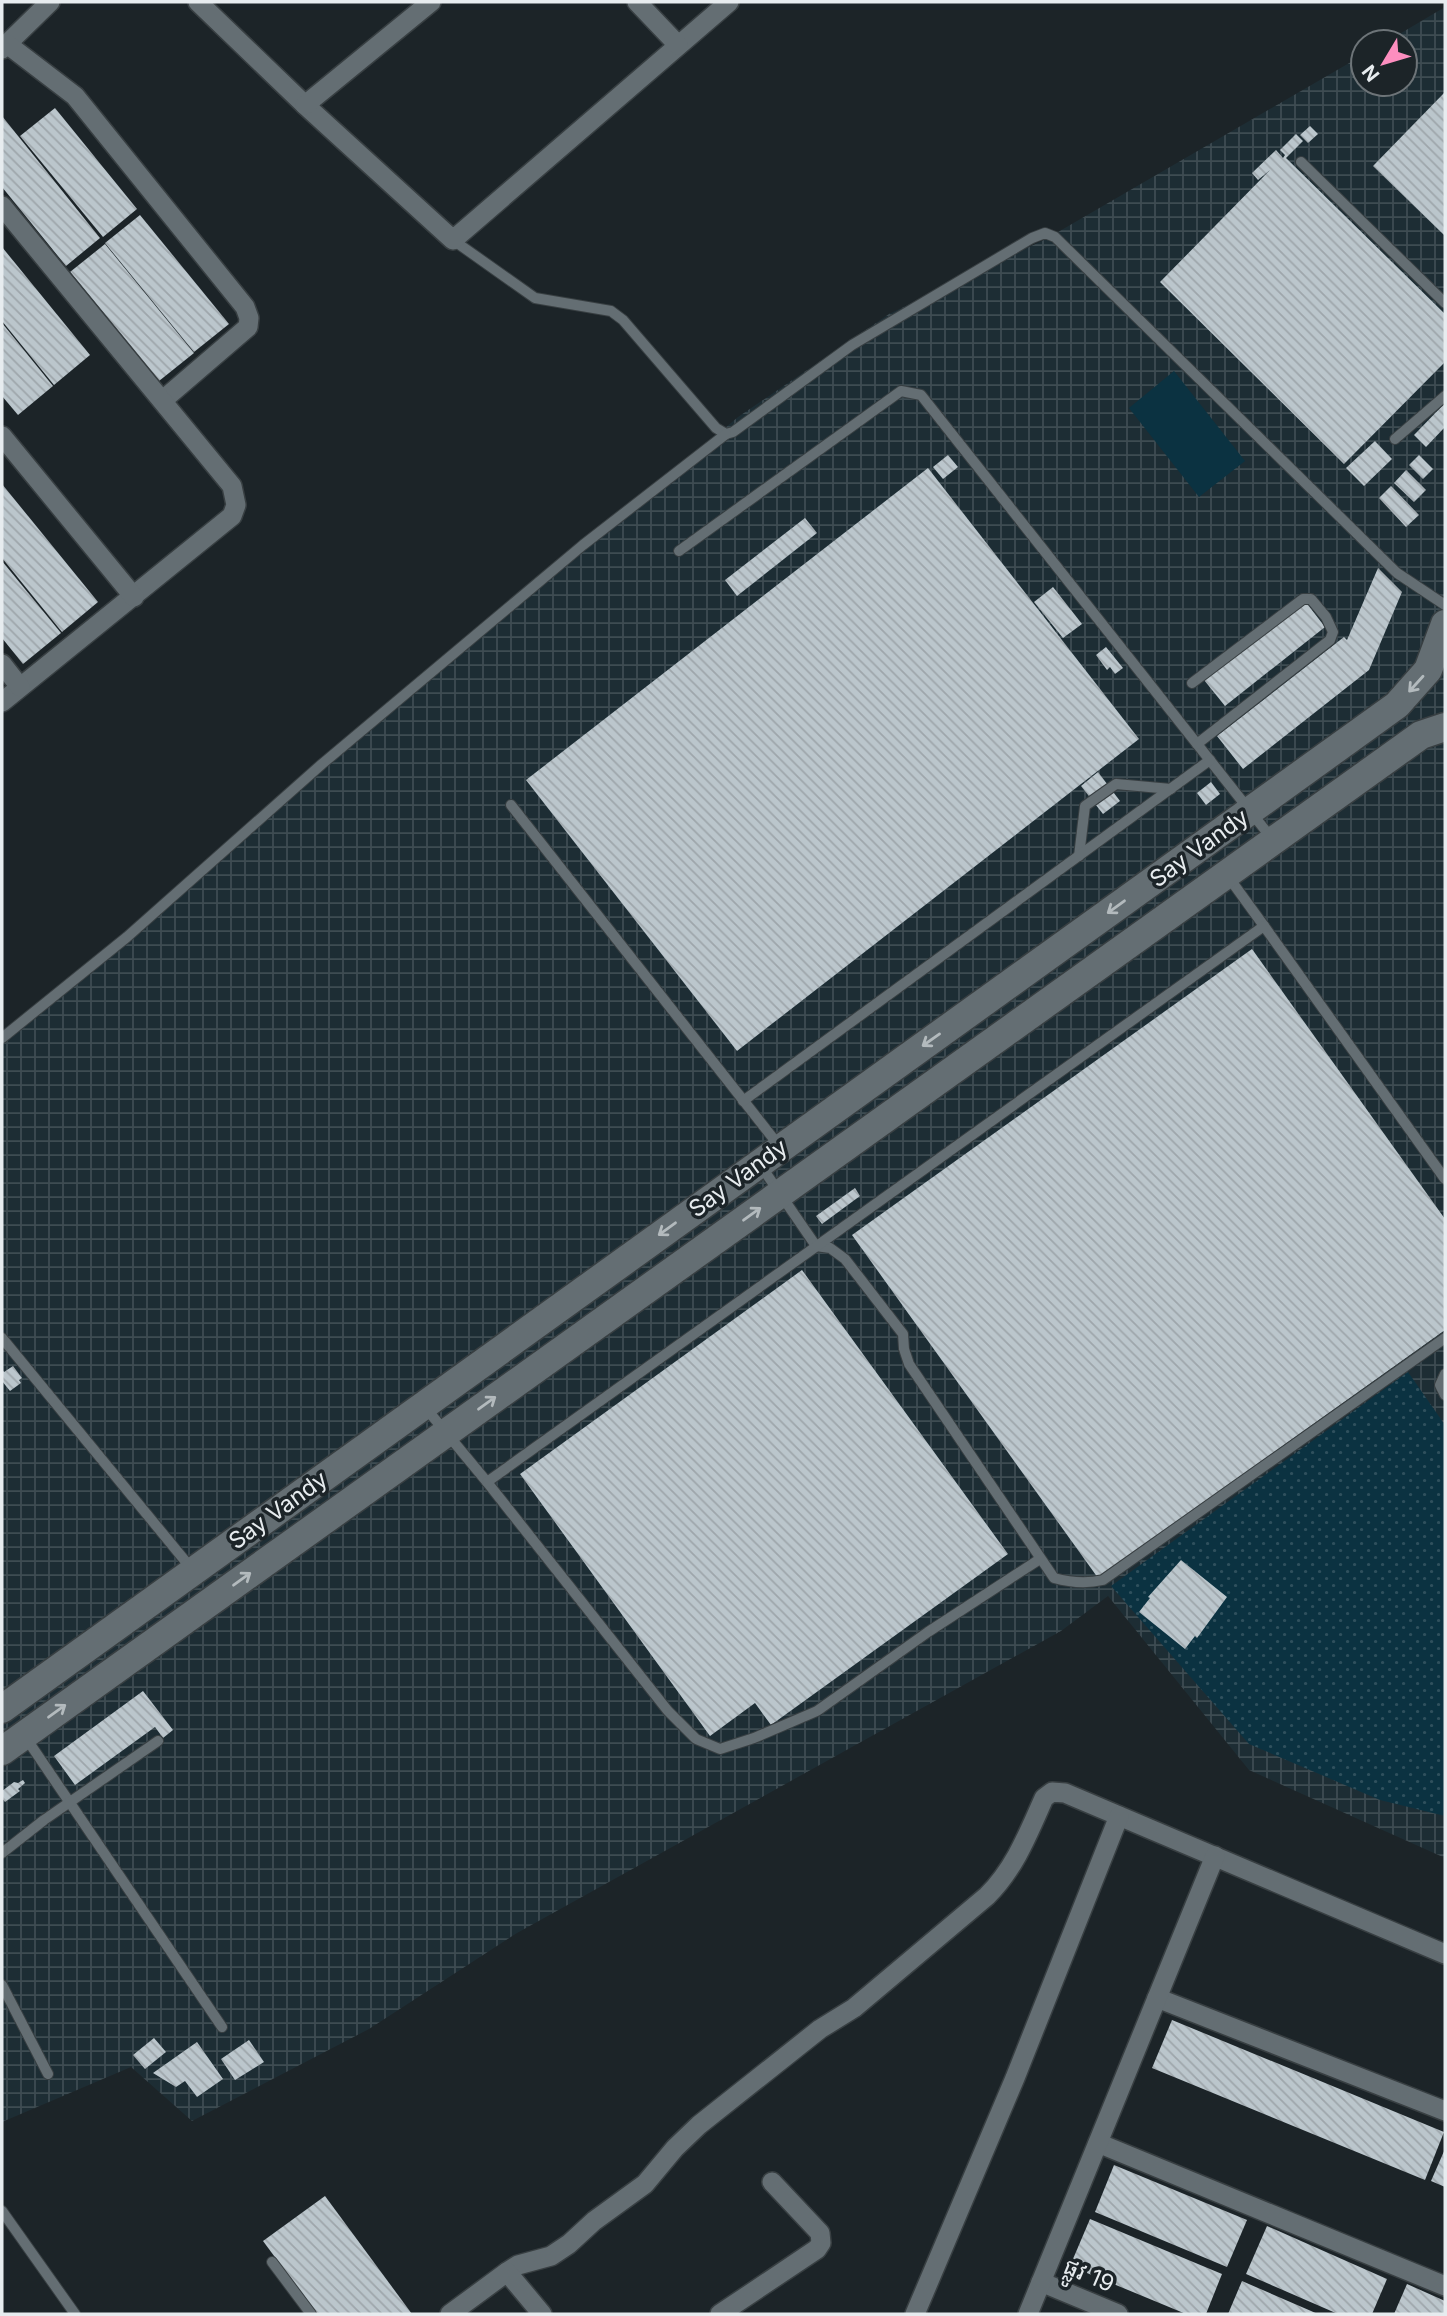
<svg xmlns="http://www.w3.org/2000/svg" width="1447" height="2316" font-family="Inter,'Noto Sans Khmer',sans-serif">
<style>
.industrial{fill:url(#industrial-grid)}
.grass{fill:url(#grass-dots)}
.garden{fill:#0b3241}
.building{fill:url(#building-back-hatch)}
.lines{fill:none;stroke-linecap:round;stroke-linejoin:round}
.lane-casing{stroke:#383f42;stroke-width:12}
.street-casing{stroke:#383f42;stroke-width:22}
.secondary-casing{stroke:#383f42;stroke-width:31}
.lane{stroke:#646e73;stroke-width:10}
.street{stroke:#646e73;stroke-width:19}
.secondary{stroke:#646e73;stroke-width:28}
.oneway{stroke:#b3babd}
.labels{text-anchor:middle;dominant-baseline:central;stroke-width:7;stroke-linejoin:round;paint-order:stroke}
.street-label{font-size:23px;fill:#e7ecef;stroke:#1c2428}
</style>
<defs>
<pattern id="industrial-grid" width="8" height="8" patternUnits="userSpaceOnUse" patternTransform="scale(1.75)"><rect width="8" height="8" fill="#1d2d34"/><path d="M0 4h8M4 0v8" fill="none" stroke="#3e4c52"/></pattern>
<pattern id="grass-dots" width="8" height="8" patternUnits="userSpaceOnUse" patternTransform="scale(1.75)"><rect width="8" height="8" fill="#0b3241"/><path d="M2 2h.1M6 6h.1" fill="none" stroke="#2f505d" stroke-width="1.8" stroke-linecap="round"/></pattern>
<pattern id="building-back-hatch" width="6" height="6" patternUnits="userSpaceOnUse" patternTransform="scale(1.75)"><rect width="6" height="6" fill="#bbc6cc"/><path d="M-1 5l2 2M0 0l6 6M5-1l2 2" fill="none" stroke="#9ea6ab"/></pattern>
</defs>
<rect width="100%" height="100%" fill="#1c2428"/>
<polygon class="industrial" points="1445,7 1445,1858 1249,1770 1108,1596 1061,1631 517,1933 369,2029 192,2121 131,2067 2,2122 2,1040 738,417 889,314 1046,239 1363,55 1363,84 1405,84 1405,42 1386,42"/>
<polygon class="grass" points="1408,1372 1445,1425 1445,1816 1380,1800 1249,1744 1111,1586"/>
<polygon class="garden" points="1174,371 1245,461 1199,497 1129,408"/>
<g class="building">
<polygon points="1445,92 1445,236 1373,166"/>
<polygon points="55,108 137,209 103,237 20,136"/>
<polygon points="2,116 100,238 66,266 2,187"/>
<polygon points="1310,126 1318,134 1308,143 1300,135"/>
<polygon points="1296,134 1303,141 1286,158 1445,314 1445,362 1344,464 1160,282 1270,170 1258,180 1252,173 1276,150 1283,158 1285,155 1280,150"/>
<polygon points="140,215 229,324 194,352 105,243"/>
<polygon points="105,244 194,353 159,381 70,272"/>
<polygon points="2,247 90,355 54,385 2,321"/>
<polygon points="2,323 53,386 18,415 2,396"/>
<polygon points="1445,403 1445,427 1426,447 1414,435"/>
<polygon points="1375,441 1392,459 1364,486 1346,468"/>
<polygon points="948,455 958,467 943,479 933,467"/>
<polygon points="1419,455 1433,469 1423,479 1409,465"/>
<polygon points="928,468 1139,739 737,1051 526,780"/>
<polygon points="1406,470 1426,490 1414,502 1394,483"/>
<polygon points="2,484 98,602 62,632 2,558"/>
<polygon points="1391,486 1419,515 1406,527 1379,498"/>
<polygon points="805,518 817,533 737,596 725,580"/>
<polygon points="2,561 61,633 23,664 2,638"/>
<polygon points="1378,568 1402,592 1369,670 1243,769 1217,736 1344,637 1347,640"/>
<polygon points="1053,587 1082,624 1063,638 1034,602"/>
<polygon points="1305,601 1325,627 1225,706 1204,680"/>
<polygon points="1106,647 1123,668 1115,674 1110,667 1107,670 1096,655"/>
<polygon points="1098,772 1120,801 1103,814 1081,786"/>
<polygon points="1211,782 1220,794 1206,805 1197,793"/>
<polygon points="1252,949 1445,1219 1445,1330 1098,1578 852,1235"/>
<polygon points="855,1188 860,1196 822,1224 816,1216"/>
<polygon points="802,1270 1008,1554 771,1725 755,1703 710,1736 520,1474"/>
<polygon points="13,1366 22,1378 19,1380 21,1383 10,1391 2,1381 2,1369 4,1372"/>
<polygon points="1181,1560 1227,1597 1197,1638 1195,1636 1185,1649 1139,1612 1150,1598 1148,1597"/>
<polygon points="143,1691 173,1730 163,1738 155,1727 75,1785 54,1756"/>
<polygon points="23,1780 25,1783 18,1789 20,1791 5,1802 2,1798 2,1791 14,1782 18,1783"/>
<polygon points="1172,2020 1444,2132 1425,2180 1152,2068"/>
<polygon points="154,2038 166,2052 145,2069 133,2055"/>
<polygon points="249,2040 264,2062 235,2080 221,2059"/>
<polygon points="197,2042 223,2079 197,2097 185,2081 176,2087 153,2073"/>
<polygon points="1445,2149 1445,2187 1431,2181"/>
<polygon points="1114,2165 1247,2220 1227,2267 1095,2212"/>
<polygon points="325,2196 412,2314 317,2314 263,2241"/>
<polygon points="1090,2219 1222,2274 1206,2314 1186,2314 1070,2266"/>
<polygon points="1267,2226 1387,2279 1372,2314 1338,2314 1246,2274"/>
<polygon points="1242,2281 1318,2314 1228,2314"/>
<polygon points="1407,2284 1445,2301 1445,2314 1394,2314"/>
</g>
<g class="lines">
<defs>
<g id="lane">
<polyline points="1301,162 1445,303"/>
<polyline points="453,240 535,298 611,311 623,320 716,428 726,434 733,432 852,345 1032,238 1045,233 1055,237 1397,573 1445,605"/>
<polyline points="1395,439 1445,396"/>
<polyline points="679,551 901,391 921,395 1273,840"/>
<polyline points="1192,683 1303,599 1311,599 1326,617 1333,632 1330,640 1197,744"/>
<polyline points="511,805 780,1147"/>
<polyline points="1079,856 1085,806 1116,784 1171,789"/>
<polyline points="1227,875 1264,926"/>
<polyline points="2,1038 127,937 322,764 583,545 726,434"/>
<polyline points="743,1101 1210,760"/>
<path d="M761,1166l55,80 14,2 15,11 58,75 1,15 5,15 145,214c18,5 32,6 49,2l342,-242"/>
<polyline points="2,1338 191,1568"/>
<polyline points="1445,1374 1440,1385 1445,1395"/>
<polyline points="424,1406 487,1482 668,1711 696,1739 720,1749 754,1738 817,1711 928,1632 1040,1559"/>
<polyline points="487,1482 1264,926 1445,1179"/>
<polyline points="26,1738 222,2027"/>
<polyline points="2,1853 44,1820 158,1741"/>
<polyline points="2,1985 48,2074"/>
<polyline points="2,2211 75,2314"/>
<polyline points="272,2262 311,2314"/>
</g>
<g id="street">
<polyline points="198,2 305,105 453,240 729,2"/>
<polyline points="637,2 678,45"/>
<polyline points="7,44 50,2"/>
<polyline points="2,49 7,44 75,96 245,307 249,318 248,327 163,400"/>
<polyline points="305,105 431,2"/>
<polyline points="2,206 232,486 236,505 232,516 2,702"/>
<polyline points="2,436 134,597"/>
<polyline points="2,664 20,687"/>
<polyline points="1157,1998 1445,2111"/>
<polyline points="1098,2143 1445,2286"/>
<path d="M507,2272l11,-7 33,-9 18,-12 25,-23 51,-37 30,-36 24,-23 121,-96 34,-21 133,-112c28,-28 41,-62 57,-98l8,-6 13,1 380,161"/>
<polyline points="1041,2282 1118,2314"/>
<polyline points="450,2314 507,2272 542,2314"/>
<polyline points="720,2314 817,2249 821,2243 820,2233 772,2182"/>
<polyline points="915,2314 1015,2078 1119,1816"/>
<polyline points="1028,2314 1215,1856"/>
</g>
<g id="secondary">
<polyline points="2,1709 1397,705 1428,670 1445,624"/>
<polyline points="2,1751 1421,735 1445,727"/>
</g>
</defs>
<use href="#lane" class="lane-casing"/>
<use href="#street" class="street-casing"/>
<use href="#secondary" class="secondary-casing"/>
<use href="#lane" class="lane"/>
<use href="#street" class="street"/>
<use href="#secondary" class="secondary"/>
</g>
<defs><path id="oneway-shaft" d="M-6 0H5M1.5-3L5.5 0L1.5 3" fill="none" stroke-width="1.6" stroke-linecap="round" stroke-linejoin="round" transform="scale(1.75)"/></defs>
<g class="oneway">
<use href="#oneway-shaft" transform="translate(1416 684) rotate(132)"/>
<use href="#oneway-shaft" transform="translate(1116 907) rotate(144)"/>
<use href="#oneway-shaft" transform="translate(931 1040) rotate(145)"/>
<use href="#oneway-shaft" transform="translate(752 1214) rotate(-36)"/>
<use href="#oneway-shaft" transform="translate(667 1229) rotate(144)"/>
<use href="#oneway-shaft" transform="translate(487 1403) rotate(-36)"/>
<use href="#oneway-shaft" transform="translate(242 1579) rotate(-36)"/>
<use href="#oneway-shaft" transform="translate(57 1711) rotate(-36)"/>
</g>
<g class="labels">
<g class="street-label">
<text transform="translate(1199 848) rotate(-36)">Say Vandy</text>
<text transform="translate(738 1178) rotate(-36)">Say Vandy</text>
<text transform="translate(278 1510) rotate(-36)">Say Vandy</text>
<text transform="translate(1089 2275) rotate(23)">ផ្លូវ 19</text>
</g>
</g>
<rect width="1447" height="2316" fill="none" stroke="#e7ecef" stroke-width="7"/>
<g transform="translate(1384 63) rotate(232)"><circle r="33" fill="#1c2428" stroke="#6d7478" stroke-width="2"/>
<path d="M0-5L12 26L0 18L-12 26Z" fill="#fd8ebf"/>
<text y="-10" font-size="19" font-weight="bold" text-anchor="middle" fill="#e7ecef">N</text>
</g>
</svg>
